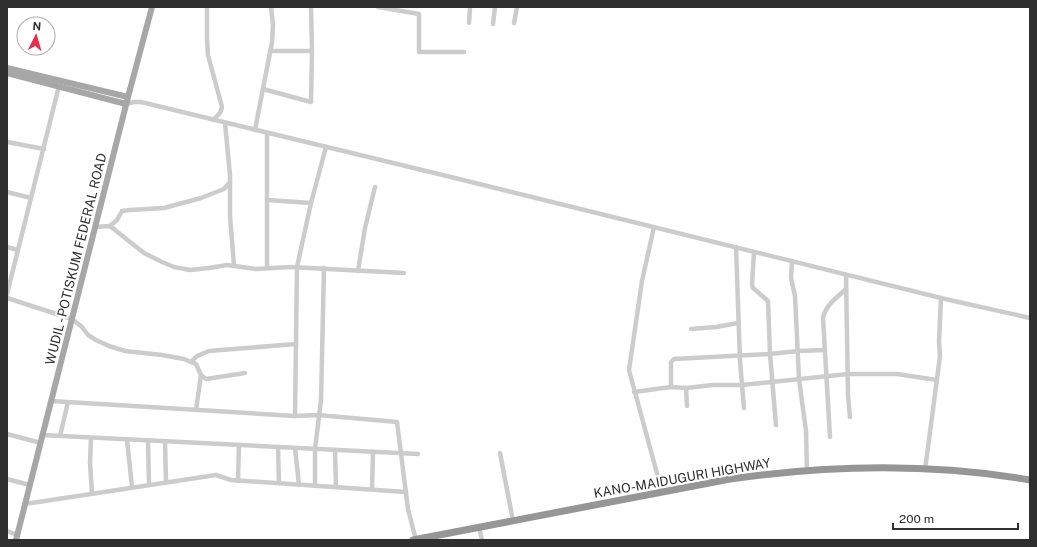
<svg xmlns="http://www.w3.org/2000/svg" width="1037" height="547" font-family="'Public Sans',sans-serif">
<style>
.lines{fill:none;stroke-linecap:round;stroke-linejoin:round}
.minor{stroke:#ccc;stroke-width:4.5}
.major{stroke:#a7a7a7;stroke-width:6}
.highway{stroke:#969696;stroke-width:7}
.labels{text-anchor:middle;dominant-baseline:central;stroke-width:4;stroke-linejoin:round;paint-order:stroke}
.street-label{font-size:13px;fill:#2f2f2f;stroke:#fff}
</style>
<rect width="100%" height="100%" fill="#fff"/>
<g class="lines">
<g class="minor">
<polyline points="207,7 207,39 208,55 222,107 220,113 213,120"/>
<polyline points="378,7 419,14 419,52 464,52"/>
<polyline points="469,23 470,7"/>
<polyline points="514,23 517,7"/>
<polyline points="493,24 495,7"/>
<polyline points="270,51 312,51"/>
<polyline points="263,89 311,102 312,51 311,7"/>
<polyline points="126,104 134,102 141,102 451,177 945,299 1030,318"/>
<polyline points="255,130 272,42 273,25 271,7"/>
<polyline points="267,133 267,267"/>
<polyline points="7,142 44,149"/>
<polyline points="230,182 230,216 234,266"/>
<polyline points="7,192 31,198"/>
<polyline points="267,200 311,203"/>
<polyline points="110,226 117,220 122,211 130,210 164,208 201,198 224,189 230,182 230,175 225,123"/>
<polyline points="95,227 110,226 144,253 162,262 174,267 190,270 209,268 227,265 256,269 290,267 404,273"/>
<polyline points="654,227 642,281 629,370 662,492"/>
<polyline points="7,247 18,250"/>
<polyline points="736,247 740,361 744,408"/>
<polyline points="754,252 752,284 753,288 768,301 770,354 776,425"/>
<polyline points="792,261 791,278 795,296 799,379 806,431 807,471"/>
<polyline points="358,271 365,228 375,187"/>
<polyline points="846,275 848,395 850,417"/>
<polyline points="7,294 59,86"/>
<polyline points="7,298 72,319 82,327 88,335 96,340 109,346 125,351 162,355 184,359 196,364 201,375 206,379 245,373"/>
<polyline points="691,329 716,327 738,323"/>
<polyline points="191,362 197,356 209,351 296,344"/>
<polyline points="671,387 671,362 674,359 770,354 798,351 825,350"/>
<polyline points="686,388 687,406"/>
<polyline points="634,392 671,387 686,388 713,385 742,385 848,374 897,374 937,380"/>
<polyline points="51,401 295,416 318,415 397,422 408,509 416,540"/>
<polyline points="196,410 201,375"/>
<polyline points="295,416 297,267 311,203 326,147"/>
<polyline points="7,434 41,443"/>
<polyline points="42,435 418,454"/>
<polyline points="60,436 68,402"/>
<path d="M830,437l-7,-119c2,-12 14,-21 23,-29"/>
<polyline points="91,438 90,463 92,493"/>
<polyline points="127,440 132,487"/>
<polyline points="148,441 149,485"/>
<polyline points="165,442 166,482"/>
<polyline points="278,447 279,483"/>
<polyline points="295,448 299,485"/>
<polyline points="335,450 336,487"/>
<polyline points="500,453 513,521"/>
<polyline points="925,470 940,356 939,341 941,298"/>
<polyline points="7,479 30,485"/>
<polyline points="238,481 239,445"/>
<polyline points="315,486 315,449 321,400 324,268"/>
<polyline points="372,489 373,452"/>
<polyline points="25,504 216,475 231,480 406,492"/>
<polyline points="479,527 482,540"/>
<polyline points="7,531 17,535"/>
</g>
<g class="major">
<polyline points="7,68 128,97"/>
<polyline points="7,73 126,104"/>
<polyline points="16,540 128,97 152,7"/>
</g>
<path class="highway" d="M413,540l317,-61c99,-14 202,-16 300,1"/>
</g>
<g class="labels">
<g class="street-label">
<text transform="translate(76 259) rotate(-76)">WUDIL - POTISKUM FEDERAL ROAD</text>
<text transform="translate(682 478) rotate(-10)">KANO-MAIDUGURI HIGHWAY</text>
</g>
</g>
<rect width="1037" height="547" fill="none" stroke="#2f2f2f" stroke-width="16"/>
<g transform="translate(36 36) rotate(5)"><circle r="19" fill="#ffffff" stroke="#acacac"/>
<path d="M0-3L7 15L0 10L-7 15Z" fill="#eb2c4d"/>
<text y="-6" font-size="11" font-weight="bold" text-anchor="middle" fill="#2f2f2f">N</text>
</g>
<path d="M893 523v6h125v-6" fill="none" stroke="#2f2f2f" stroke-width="2"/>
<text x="899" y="523" font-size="12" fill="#2f2f2f" stroke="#ffffff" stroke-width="3" paint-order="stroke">200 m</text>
</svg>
